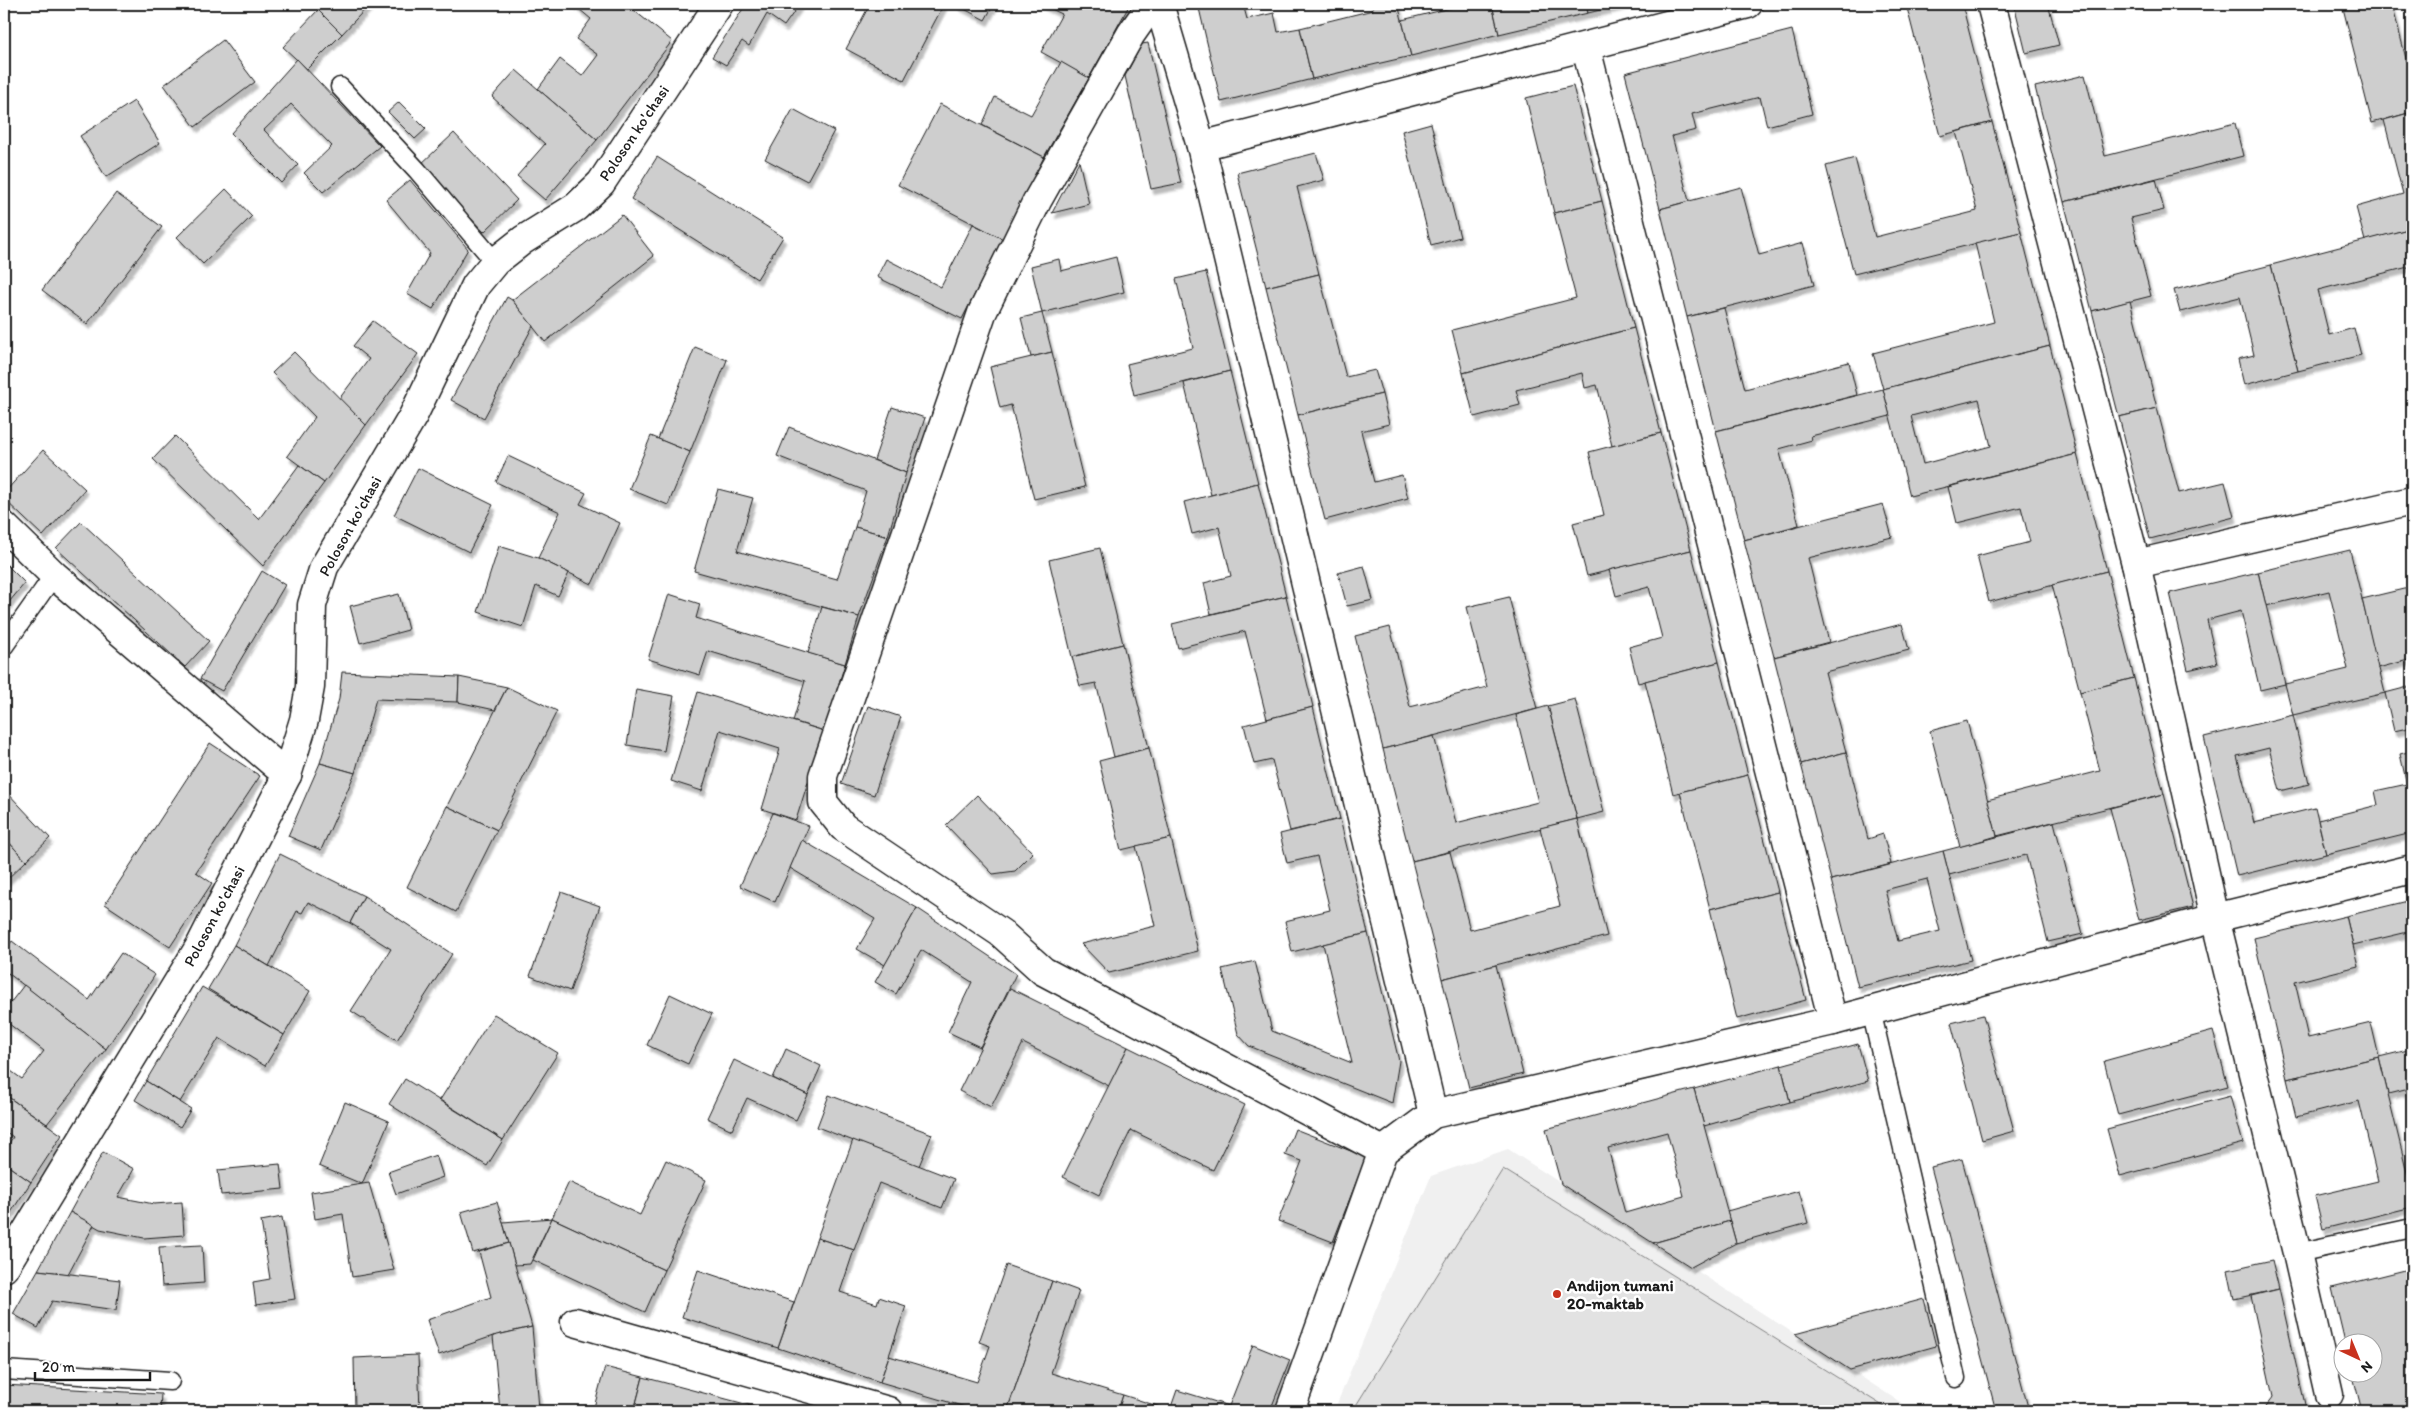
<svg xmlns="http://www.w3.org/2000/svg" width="2416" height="1415" font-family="Itim,sans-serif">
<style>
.built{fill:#f0f0f0}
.green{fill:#e2e2e2;stroke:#7f7f7f}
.building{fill:#cecece;stroke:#1c1c1c;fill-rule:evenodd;filter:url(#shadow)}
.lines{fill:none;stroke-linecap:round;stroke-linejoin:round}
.lane-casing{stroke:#1c1c1c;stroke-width:21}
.street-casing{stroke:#1c1c1c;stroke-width:31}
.lane{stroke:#fff;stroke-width:18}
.street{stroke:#fff;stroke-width:28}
.poi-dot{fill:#c8321e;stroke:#fff;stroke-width:2}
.labels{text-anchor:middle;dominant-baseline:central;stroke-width:5;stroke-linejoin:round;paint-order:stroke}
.street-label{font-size:16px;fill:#1c1c1c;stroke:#fff}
.poi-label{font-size:16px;font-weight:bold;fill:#1c1c1c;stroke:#fff;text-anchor:start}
</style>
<defs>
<filter id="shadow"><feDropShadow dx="3" dy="5.5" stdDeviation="1" flood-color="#0004"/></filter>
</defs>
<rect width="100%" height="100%" fill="#fff"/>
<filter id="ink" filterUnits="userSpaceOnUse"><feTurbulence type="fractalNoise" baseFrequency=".02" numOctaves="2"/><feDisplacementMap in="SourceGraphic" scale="10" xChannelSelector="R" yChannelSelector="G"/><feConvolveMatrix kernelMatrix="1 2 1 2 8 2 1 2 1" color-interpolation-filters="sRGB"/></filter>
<g filter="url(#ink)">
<polygon class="built" points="1508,1149 1914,1411 1334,1411 1431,1176"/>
<polygon class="green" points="1503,1169 1891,1411 1361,1411 1355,1407"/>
<g class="building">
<polygon points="324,4 370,4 342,34 318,10"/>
<polygon points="573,4 626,4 672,41 597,140 538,89 560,59 582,76 598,55 576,39 591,19"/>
<polygon points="746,4 799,5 784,26 767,14 749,46 742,41 726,65 712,57"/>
<polygon points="870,4 944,4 904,80 846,49"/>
<polygon points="955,4 994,4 985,20"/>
<polygon points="1041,4 1130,4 1089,78 1041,52 1062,14"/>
<polygon points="1198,4 1243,4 1247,19 1274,13 1278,32 1300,28 1312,79 1221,102"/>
<polygon points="1372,4 1398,4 1411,56 1312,79 1300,28 1373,10"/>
<polygon points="1467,4 1492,4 1499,34 1411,56 1402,20"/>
<polygon points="1492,4 1586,4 1588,13 1499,34"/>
<polygon points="1586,4 1625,4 1588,13"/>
<polygon points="1906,4 1962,4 1992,122 1940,136"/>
<polygon points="2014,4 2048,4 2059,45 2026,53"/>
<polygon points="2360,4 2392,4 2412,82 2412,112 2372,123 2343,8"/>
<polygon points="318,10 342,34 307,69 283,47"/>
<polygon points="1792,30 1812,114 1767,126 1760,97 1692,114 1696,130 1672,136 1689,201 1660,209 1625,73"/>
<polygon points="223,40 255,82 195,127 164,85"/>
<polygon points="1148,43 1181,183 1151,189 1125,76 1142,44"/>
<polygon points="297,59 380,146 323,192 304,173 332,146 291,104 264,130 298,165 281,183 231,133"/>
<polygon points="1061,62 1089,78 1044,157 982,125 995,97 1031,115"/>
<polygon points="516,70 597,140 545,200 517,176 545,144 492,97"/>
<polygon points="2085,75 2105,156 2235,123 2243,156 2064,202 2035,87"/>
<polygon points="1573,86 1602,201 1554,213 1526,98"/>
<polygon points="134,101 160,143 106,177 80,136"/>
<polygon points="399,102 426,129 415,139 388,112"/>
<polygon points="940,104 1044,157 1003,239 898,185"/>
<polygon points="793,109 834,131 807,181 765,159"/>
<polygon points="2412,112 2412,228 2365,241 2356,207 2403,194 2384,120"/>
<polygon points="1992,122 2021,232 1854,274 1826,166 1855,158 1875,237 1977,211 1956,132"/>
<polygon points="1431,123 1460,237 1431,245 1402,131"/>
<polygon points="454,133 517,200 484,232 420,165"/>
<polygon points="1316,153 1324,180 1297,187 1319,274 1266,287 1237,173"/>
<polygon points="657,157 783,237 757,279 631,199"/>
<polygon points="1079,161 1089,204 1052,213"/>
<polygon points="2156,179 2164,210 2131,218 2151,296 2092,311 2064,202"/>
<polygon points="410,180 468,249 433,309 407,294 430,253 386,200"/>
<polygon points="1741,187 1759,255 1803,243 1814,285 1687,317 1660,209"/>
<polygon points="226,189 252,216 203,264 177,237"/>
<polygon points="116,193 162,227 87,324 42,290"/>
<polygon points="1602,201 1634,328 1463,373 1452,330 1576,298 1554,213"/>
<polygon points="622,215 654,256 545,342 512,300"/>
<polygon points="973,224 1003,239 962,319 877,277 886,259 941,287"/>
<polygon points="2412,228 2412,266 2318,290 2329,335 2354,328 2361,355 2298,371 2271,265"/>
<polygon points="2021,232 2050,346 1883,389 1873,353 1994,322 1975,243"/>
<polygon points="1116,257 1124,292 1042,313 1031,266 1059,259 1061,271"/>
<polygon points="2271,265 2298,371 2244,385 2238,359 2254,355 2240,297 2180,312 2174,290"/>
<polygon points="1206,272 1230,371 1134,395 1127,364 1193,348 1176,279"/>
<polygon points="1319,274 1346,377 1375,370 1382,394 1298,415 1266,287"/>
<polygon points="507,297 512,300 533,326 484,418 451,400"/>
<polygon points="2130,301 2157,408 2119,417 2092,311"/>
<polygon points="1724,308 1745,389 1849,362 1857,395 1716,431 1687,317"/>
<polygon points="1042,313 1052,352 1031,357 1021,318"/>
<polygon points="373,321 418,354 366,425 339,399 369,359 353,346"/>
<polygon points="1634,328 1661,433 1612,446 1597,385 1585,388 1582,373 1516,390 1520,405 1474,417 1463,373"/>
<path d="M2050,346l27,108 -167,42 -27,-107zM1979,399l12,47 -68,18 -12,-48z"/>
<polygon points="695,347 727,360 690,452 658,439"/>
<polygon points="294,352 366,425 324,483 287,456 315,417 272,373"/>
<polygon points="1052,352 1085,487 1034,499 1011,405 1000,408 990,367"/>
<polygon points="1230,371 1258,483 1211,495 1184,383"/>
<polygon points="1883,389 1890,416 1811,436 1812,440 1779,449 1799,525 1744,540 1716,431"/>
<polygon points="1382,394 1389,424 1361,431 1374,482 1402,475 1408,498 1325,520 1298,415"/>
<polygon points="892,407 925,418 906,473 874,460"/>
<polygon points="2157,408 2179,493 2225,482 2234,517 2150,539 2119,417"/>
<polygon points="789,427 906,473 888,536 855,527 866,491 777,456"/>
<polygon points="1661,433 1691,550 1587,576 1573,523 1604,515 1589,452"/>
<polygon points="175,436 259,519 299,465 324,483 263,566 153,459"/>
<polygon points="651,436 690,452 668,505 629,489"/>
<polygon points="43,450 85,489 43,536 4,499 4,493"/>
<polygon points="2077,454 2107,571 1989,602 1977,556 2030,542 2021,507 1957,523 1948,487"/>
<polygon points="508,456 586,493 580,504 620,523 592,584 538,558 560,512 496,482"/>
<polygon points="418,468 493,505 469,552 394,515"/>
<polygon points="1258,483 1286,596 1211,614 1204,583 1231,576 1219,527 1192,534 1184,502"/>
<polygon points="718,489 753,498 737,551 837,579 855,527 888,536 859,617 694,571"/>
<polygon points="1883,504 1892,537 1808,558 1829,642 1774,657 1744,540"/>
<polygon points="81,522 209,641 185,667 56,548"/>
<polygon points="499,546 538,558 569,573 558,596 536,586 523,627 478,612"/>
<polygon points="1100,548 1123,644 1072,657 1049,560"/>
<polygon points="1691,550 1719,662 1638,683 1629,647 1662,638 1649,587 1616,596 1609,570"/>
<polygon points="2350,550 2385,693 2293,715 2285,684 2348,669 2329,591 2266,606 2258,572"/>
<polygon points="4,562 25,583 4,608"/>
<polygon points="1364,566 1373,600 1347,606 1338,573"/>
<polygon points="262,571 285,585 222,691 200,679"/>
<polygon points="2107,571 2134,678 2080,692 2052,585"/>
<polygon points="2258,572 2285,684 2260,690 2241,611 2207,620 2217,663 2188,670 2170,593"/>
<polygon points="2412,587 2412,659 2378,668 2362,599"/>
<polygon points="399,594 408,630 360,643 350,606"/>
<polygon points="669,594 700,604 696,618 845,664 824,731 793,721 805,681 708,651 700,675 648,659"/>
<polygon points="1286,596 1313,707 1267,719 1245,631 1178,648 1172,624"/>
<polygon points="1509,597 1537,709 1383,749 1355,636 1390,627 1410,707 1487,687 1467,607"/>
<polygon points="822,607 859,617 845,664 808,653"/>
<polygon points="1902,624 1909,650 1825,672 1846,752 1801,764 1774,657"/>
<polygon points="1123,644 1149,748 1114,757 1096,683 1080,686 1072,657"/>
<polygon points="1719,662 1748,775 1673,794 1645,681"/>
<polygon points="342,672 459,677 458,702 376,699 355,773 320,763 339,699"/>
<polygon points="459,677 507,687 495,710 458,702"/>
<polygon points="2134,678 2164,794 1997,836 1987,800 2100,771 2080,692"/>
<polygon points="2412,686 2412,727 2394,731 2385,693"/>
<polygon points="507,687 557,711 497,830 447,806"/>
<polygon points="636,689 674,696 664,751 627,745"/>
<polygon points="698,692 824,731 796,820 762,809 780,749 720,730 702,791 671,781"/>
<polygon points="1575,699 1604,812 1577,819 1548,706"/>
<polygon points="868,706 901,717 874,795 841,784"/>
<polygon points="1548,706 1577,819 1412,861 1383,749 1434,736 1456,823 1538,802 1516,715"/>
<polygon points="1313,707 1340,819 1290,831 1272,760 1254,764 1244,725"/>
<polygon points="2293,715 2309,784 2280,791 2269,748 2237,756 2254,823 2315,808 2326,854 2237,876 2204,737"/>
<polygon points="1967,721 1997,836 1960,847 1930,731"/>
<polygon points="210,743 260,776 196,872 212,883 170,947 105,904"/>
<polygon points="1149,748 1171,838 1121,850 1099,761"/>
<polygon points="2412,751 2412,807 2400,754"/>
<polygon points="1846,752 1868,839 1883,834 1891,864 1831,880 1801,764"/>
<polygon points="320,763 355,773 321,850 288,836"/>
<polygon points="1748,775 1778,892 1710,909 1680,792"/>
<polygon points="2407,784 2412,807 2412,833 2326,854 2318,820 2378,805 2375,791"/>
<polygon points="4,789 50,838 26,861 4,837"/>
<polygon points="2164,794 2193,907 2139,920 2110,808"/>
<polygon points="977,795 1033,853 1015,871 993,874 946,825"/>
<polygon points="447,806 497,830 456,912 407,887"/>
<polygon points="773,813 809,826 775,902 740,886"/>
<polygon points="1340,819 1368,933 1292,952 1285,921 1330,910 1317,856 1287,863 1280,834"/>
<polygon points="1577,819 1607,936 1442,979 1412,861 1450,852 1470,930 1560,906 1540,828"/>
<polygon points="2054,822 2083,934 2048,942 2026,855 1949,875 1943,851"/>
<polygon points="4,837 26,861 5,881 4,879"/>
<polygon points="1171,838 1198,951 1109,973 1081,944 1155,926 1136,846"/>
<polygon points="802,840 917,908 885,965 857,949 875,919 790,868"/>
<path d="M1943,851l28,109 -113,27 -27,-107zM1927,879l13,52 -42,10 -13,-51z"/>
<polygon points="280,854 364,896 350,923 308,902 302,913 297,911 269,966 234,945"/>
<polygon points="561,892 600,906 570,991 530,976"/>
<polygon points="1778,892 1806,1000 1737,1019 1710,909"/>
<polygon points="364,896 452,954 397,1040 351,1011 391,949 350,923"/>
<polygon points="2412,900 2412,931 2353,945 2346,916"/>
<polygon points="917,908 1016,974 980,1047 948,1032 972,982 921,950 896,994 875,982"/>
<polygon points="2346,916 2358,966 2295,982 2308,1038 2371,1023 2379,1057 2287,1079 2254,938"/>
<polygon points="1368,933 1399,1061 1392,1103 1249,1046 1238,1034 1222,969 1255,961 1272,1031 1352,1063 1323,944"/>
<polygon points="12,941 89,1000 121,953 155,975 106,1049 4,970 4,952"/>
<polygon points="234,945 310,991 284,1035 208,989"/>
<polygon points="1496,965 1523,1074 1469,1088 1442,979"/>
<polygon points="24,985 106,1049 47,1124 4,1094 4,1066 22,1079 44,1051 4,1020 4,1011"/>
<polygon points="202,987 284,1035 265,1066 219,1038 180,1102 146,1081"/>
<polygon points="1010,988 1128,1047 1109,1086 1023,1043 991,1107 959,1091"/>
<polygon points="670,994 712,1014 688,1064 647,1045"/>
<polygon points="494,1014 558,1053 503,1140 440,1100"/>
<polygon points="1983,1015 2014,1131 1982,1140 1951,1023"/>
<polygon points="2213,1031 2228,1086 2118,1115 2104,1061"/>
<polygon points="1858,1044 1868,1081 1790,1102 1781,1065"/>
<polygon points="1128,1047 1245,1105 1213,1170 1131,1130 1099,1195 1063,1177"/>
<polygon points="786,1049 821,1066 808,1095 773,1078"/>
<polygon points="2412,1049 2412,1088 2388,1094 2379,1057"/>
<polygon points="2379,1057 2412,1193 2412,1207 2323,1229 2315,1196 2378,1181 2359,1101 2296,1117 2287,1079"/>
<polygon points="734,1060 808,1095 796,1120 747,1098 732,1130 707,1118"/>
<polygon points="1781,1065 1790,1102 1704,1126 1694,1089"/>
<polygon points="405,1079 503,1140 487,1166 389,1104"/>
<polygon points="146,1081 191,1109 180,1127 135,1100"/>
<path d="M1694,1089l36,132 -77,22 -92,-59 -15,-55zM1667,1132l17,64 -59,17 -17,-65z"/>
<polygon points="4,1094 62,1135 31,1182 4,1163 4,1151 13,1137 4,1130"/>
<polygon points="829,1095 932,1134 919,1166 817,1127"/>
<polygon points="2230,1096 2243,1143 2120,1176 2107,1129"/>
<polygon points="345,1102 389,1121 362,1184 319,1166"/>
<polygon points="1295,1129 1366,1157 1333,1242 1278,1221 1302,1161 1285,1155"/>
<polygon points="853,1140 954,1179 942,1208 879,1183 854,1250 817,1238"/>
<polygon points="103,1152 134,1169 118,1197 154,1204 182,1202 184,1235 144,1238 100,1229 70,1212"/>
<polygon points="436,1155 443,1177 396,1194 388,1172"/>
<polygon points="1962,1159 2029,1411 1996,1411 1931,1167"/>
<polygon points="666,1160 706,1180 664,1270 552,1218 569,1182 640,1215"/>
<polygon points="4,1163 31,1182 4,1223"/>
<polygon points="280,1164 283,1189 221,1195 218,1170"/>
<polygon points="369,1183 394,1270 352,1277 343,1214 315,1219 311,1192"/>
<polygon points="1799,1191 1808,1223 1736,1243 1727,1211"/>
<polygon points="497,1202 509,1243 473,1253 461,1212"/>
<polygon points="70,1212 94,1225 68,1274 38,1270"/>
<polygon points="282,1217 295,1299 256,1305 253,1282 270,1279 261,1221"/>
<polygon points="552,1218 664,1270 645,1312 533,1260"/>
<polygon points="552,1218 530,1264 515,1265 503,1222"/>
<polygon points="1730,1221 1736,1243 1691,1267 1653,1243"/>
<polygon points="817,1238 854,1250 840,1292 877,1304 879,1297 906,1306 880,1382 778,1348"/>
<polygon points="509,1243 532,1327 493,1336 439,1355 427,1320 491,1297 479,1252"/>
<polygon points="202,1245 204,1283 162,1286 159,1247"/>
<polygon points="2272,1260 2279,1289 2234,1299 2228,1270"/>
<polygon points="1006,1265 1052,1281 1007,1411 979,1411 880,1382 889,1356 977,1382 990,1346 979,1342"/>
<polygon points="2412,1268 2412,1411 2362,1411 2352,1372 2374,1372 2374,1342 2345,1342 2332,1288"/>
<polygon points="38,1270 120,1280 116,1310 52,1301 38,1328 13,1314"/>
<polygon points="698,1270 794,1302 778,1348 682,1317"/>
<polygon points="1052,1281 1079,1291 1051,1373 1123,1395 1118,1411 1007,1411"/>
<polygon points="2279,1289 2306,1409 2304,1411 2262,1411 2273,1397 2251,1296"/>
<polygon points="1924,1299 1936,1346 1850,1370 1795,1334"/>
<polygon points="532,1327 539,1408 500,1411 493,1336"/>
<polygon points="1253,1345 1290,1360 1270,1411 1118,1411 1123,1395 1170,1410 1177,1390 1229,1406"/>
<polygon points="418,1355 420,1411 355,1411 354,1358"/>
<polygon points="605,1367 643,1377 634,1411 593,1411"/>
<polygon points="643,1377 749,1405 748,1411 634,1411"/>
<polygon points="4,1385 161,1394 160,1411 4,1411"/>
<polygon points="749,1405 770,1411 748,1411"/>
</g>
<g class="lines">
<defs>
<g id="lane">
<polyline points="340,87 417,170 495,262"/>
<polyline points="4,646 54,575"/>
<polyline points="1871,1010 1956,1378"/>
<polyline points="2297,1253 2412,1228"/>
<polyline points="4,1370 170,1381"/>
</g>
<g id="street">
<polyline points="1152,4 1131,34 1037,201 982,313 823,776 823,802 843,827 1001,933 1043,971 1383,1151"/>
<polyline points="1159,4 1201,146 1433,1114"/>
<polyline points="1991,4 2136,564 2215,918 2297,1253 2329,1394"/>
<polyline points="1586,48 1833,1021"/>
<polyline points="1201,146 1748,4"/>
<polyline points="4,526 54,575 287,775"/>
<polyline points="2136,564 2412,501"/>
<polyline points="4,1268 200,946 287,775 304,720 310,687 312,605 324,567 413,416 476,285 495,262 523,240 576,207 601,183 719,4"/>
<polyline points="575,1322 888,1411"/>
<polyline points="1290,1411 1383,1151 1433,1114 1833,1021 2215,918 2412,869"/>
</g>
</defs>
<use href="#lane" class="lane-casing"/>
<use href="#street" class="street-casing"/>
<use href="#lane" class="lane"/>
<use href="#street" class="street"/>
</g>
</g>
<circle class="poi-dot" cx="1557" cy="1294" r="5"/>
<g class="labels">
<g class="street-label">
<text transform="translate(634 133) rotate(-56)">Poloson ko'chasi</text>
<text transform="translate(350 526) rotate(-61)">Poloson ko'chasi</text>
<text transform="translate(214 916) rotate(-62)">Poloson ko'chasi</text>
</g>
<g class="poi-label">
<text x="1567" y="1285">Andijon tumani<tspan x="1567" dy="18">20-maktab</tspan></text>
</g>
</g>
<rect width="2416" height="1415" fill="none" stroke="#fff" stroke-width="20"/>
<rect x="10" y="10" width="2396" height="1395" fill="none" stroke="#1c1c1c" stroke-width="2" filter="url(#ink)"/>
<g transform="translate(2358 1358) rotate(136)"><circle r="24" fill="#ffffff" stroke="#a4a4a4"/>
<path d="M0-4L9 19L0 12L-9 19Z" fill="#c8321e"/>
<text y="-8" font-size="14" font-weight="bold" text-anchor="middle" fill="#1c1c1c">N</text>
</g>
<path d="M35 1372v8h115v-8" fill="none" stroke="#1c1c1c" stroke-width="2.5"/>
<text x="42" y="1372" font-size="15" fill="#1c1c1c" stroke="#ffffff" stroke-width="4" paint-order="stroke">20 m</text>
</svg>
